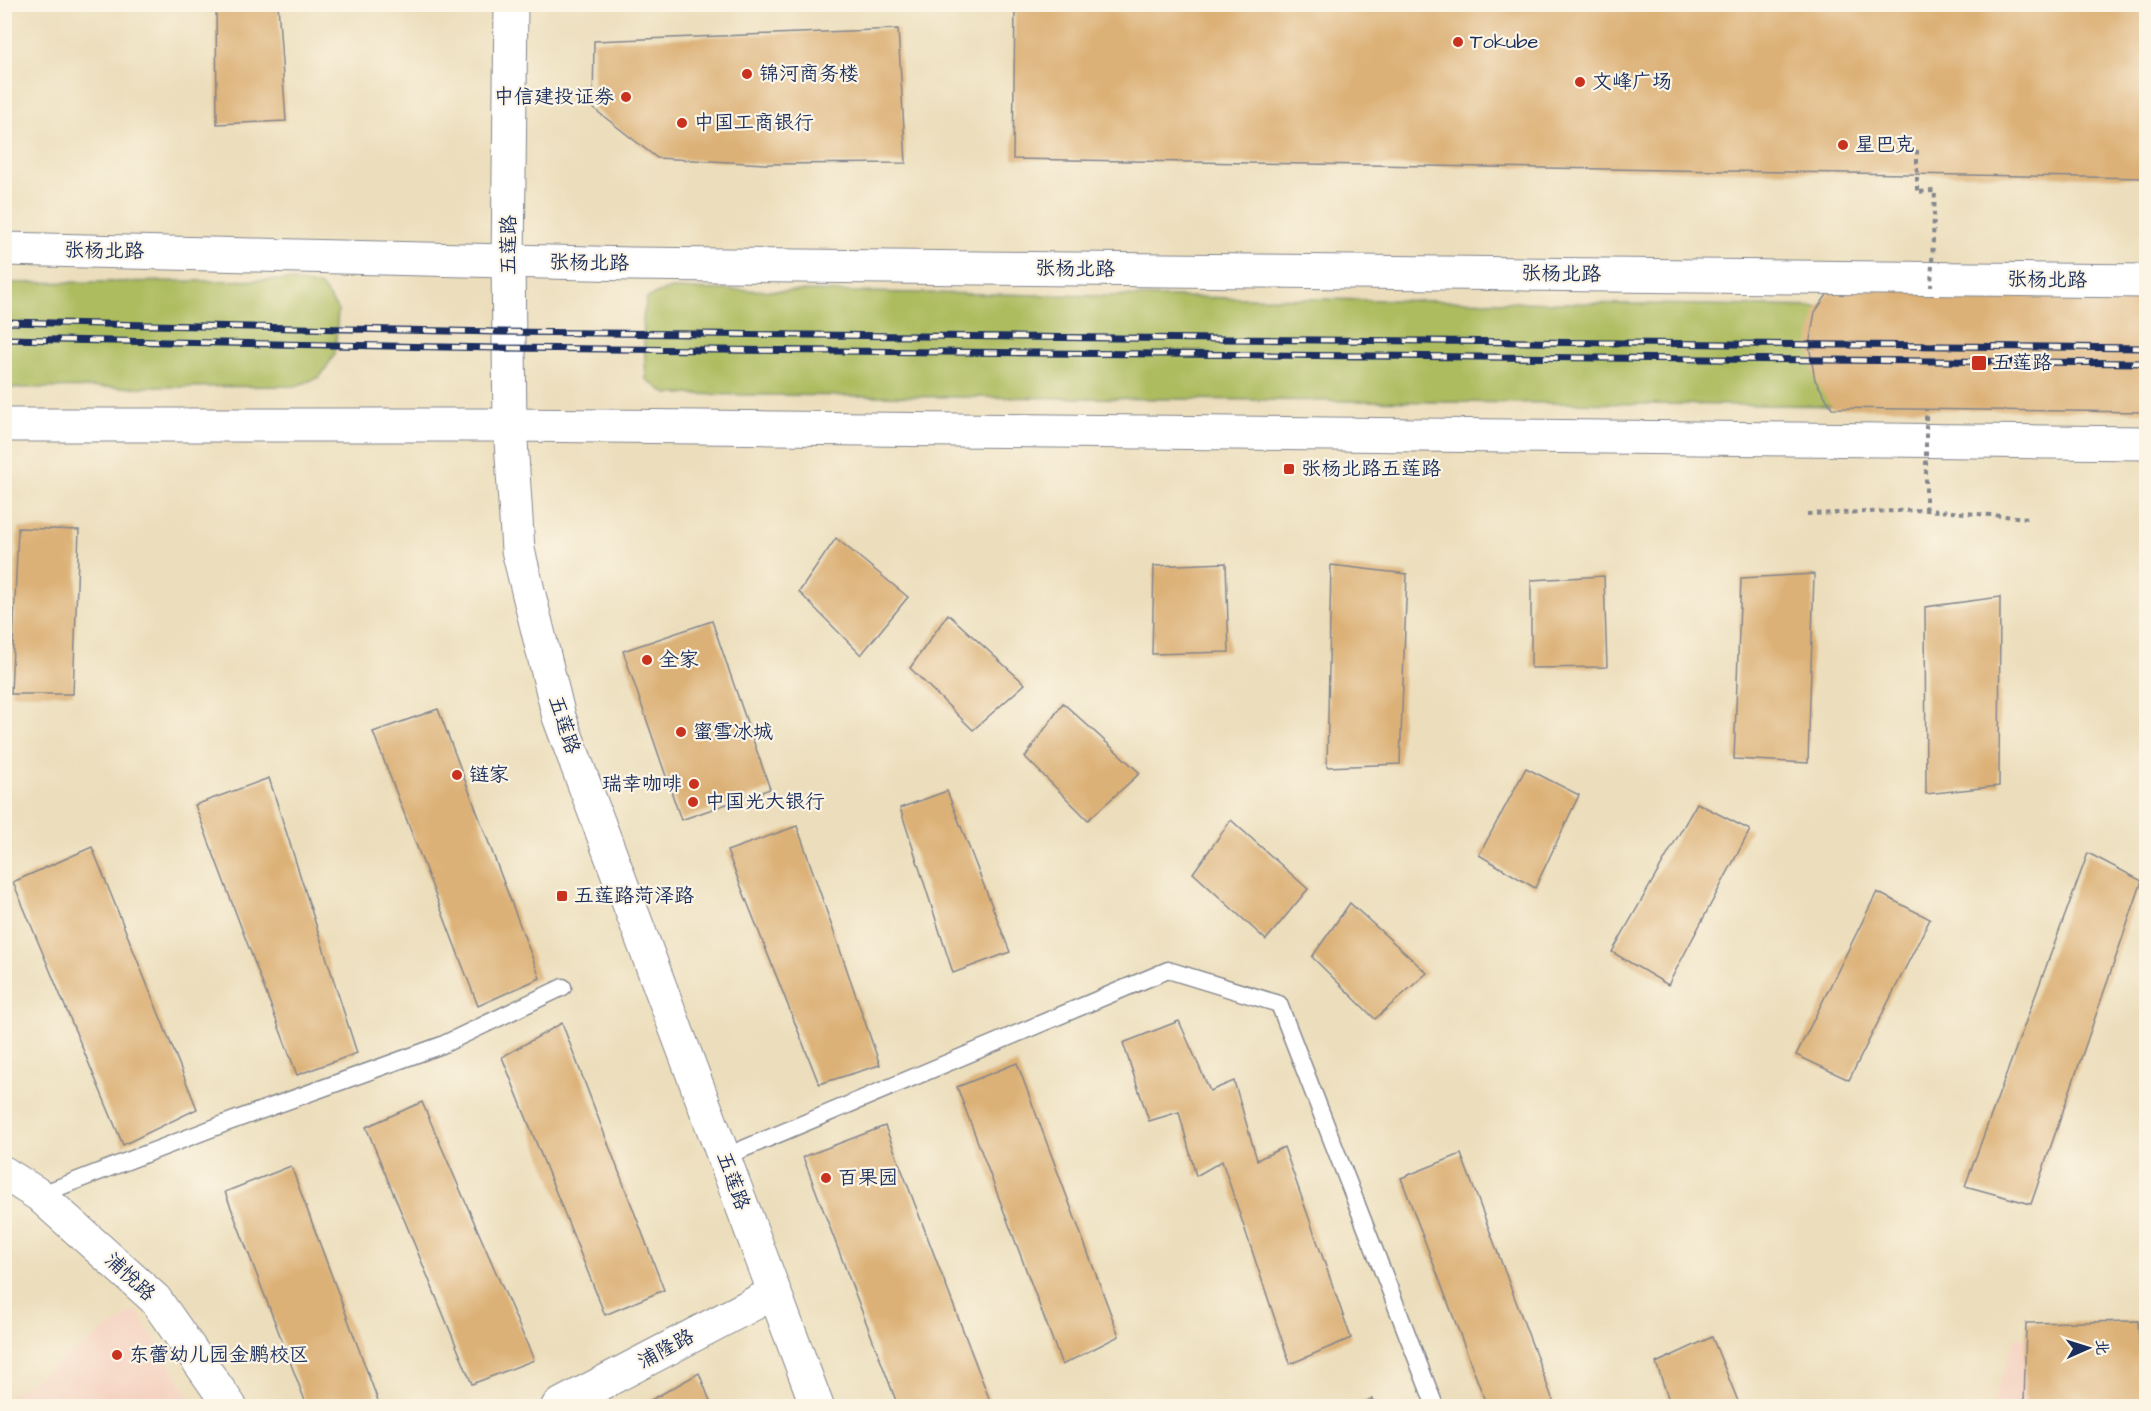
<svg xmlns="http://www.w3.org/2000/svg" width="2151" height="1411" font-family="'Architects Daughter','LXGW WenKai TC',sans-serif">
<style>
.built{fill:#f5d3c2}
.green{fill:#adbc5e;stroke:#64765e;stroke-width:1.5}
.building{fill:#dcb177}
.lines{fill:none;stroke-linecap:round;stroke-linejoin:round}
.lane-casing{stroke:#84868d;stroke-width:19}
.street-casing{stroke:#84868d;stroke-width:35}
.secondary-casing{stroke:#84868d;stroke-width:35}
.path{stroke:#84868d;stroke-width:4;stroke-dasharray:4.5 4.5;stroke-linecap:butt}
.lane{stroke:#fff;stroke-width:16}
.street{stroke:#fff;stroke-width:33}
.secondary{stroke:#fff;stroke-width:33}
.rail-casing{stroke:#1b2f5e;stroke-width:7}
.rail{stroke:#fcf5e5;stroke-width:4.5;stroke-dasharray:14;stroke-linecap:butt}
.path-bridge{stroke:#84868d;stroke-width:4;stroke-dasharray:4.5 4.5;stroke-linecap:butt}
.poi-dot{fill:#c8321e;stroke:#fcf5e5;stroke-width:2}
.labels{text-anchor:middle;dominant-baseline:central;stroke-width:4.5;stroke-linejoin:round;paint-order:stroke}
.poi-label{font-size:20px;fill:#1b2f5e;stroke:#fcf5e5;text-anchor:start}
.street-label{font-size:20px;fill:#1b2f5e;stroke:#fcf5e5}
</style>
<rect width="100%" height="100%" fill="#fcf5e5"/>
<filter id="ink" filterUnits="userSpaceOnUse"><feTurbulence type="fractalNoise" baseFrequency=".0167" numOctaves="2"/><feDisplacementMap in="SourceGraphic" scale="12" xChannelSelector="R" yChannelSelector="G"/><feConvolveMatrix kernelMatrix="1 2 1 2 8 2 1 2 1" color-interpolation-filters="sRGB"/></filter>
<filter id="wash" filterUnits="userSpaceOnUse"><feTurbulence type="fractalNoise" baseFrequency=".008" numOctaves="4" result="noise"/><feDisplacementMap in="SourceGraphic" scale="24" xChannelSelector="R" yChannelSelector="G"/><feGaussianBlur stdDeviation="1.35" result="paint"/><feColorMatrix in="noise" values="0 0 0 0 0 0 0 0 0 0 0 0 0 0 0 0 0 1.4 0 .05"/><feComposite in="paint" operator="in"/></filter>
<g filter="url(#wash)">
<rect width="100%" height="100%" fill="#ecdebc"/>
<g class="built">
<polygon points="136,1310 195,1406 5,1406 5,1399"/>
<polygon points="2146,1332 2146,1406 1992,1406 2015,1338"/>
</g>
<g class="green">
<polygon points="288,280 321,286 338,310 335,354 320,377 296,386 5,388 5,283"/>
<polygon points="668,289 2146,312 2146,409 667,394 646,379 643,317 647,298"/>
</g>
<g id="blocks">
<g class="building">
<polygon points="216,4 278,4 286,121 217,124"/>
<polygon points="1015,5 2146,5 2146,178 1013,159"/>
<polygon points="898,29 906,163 765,164 657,158 593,108 594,41"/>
<polygon points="1833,286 2146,290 2146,412 1832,408 1815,380 1809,345 1815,312"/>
<polygon points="18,528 79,530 73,694 11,694"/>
<polygon points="836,538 908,597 861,655 799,592"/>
<polygon points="1226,563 1229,652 1152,654 1154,566"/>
<polygon points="1331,565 1407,574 1400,764 1327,767"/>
<polygon points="1814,574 1808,763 1734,759 1741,578"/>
<polygon points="1604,576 1607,667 1531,668 1531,580"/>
<polygon points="2000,597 1999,786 1926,794 1925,607"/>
<polygon points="948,614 1025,684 973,730 910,668"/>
<polygon points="712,621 770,789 681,820 623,651"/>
<polygon points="1063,703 1140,773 1088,820 1025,757"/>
<polygon points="438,709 540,978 478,1006 373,732"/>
<polygon points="1526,768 1579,795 1535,888 1479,855"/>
<polygon points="269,778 357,1053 297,1075 195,805"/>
<polygon points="947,791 1010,952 953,973 900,808"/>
<polygon points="1697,803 1750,830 1668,985 1612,952"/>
<polygon points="1231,820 1308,889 1266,940 1193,873"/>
<polygon points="797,826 880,1065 819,1084 727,851"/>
<polygon points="92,847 197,1109 123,1145 13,882"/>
<polygon points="2088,853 2142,881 2031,1204 1965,1186"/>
<polygon points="1877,892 1930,919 1849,1080 1796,1055"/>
<polygon points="1350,903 1427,973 1375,1019 1312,957"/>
<polygon points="1179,1021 1210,1091 1234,1081 1257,1160 1284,1147 1351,1338 1290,1364 1222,1161 1196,1176 1179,1112 1149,1121 1123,1043"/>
<polygon points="562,1023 664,1290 605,1315 502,1057"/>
<polygon points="1017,1063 1119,1336 1062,1365 957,1087"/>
<polygon points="422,1102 534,1360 472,1384 366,1127"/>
<polygon points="885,1126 992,1406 898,1406 803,1157"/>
<polygon points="1461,1154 1555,1406 1487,1406 1401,1178"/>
<polygon points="291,1166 380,1406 307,1406 225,1192"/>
<polygon points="2138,1321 2142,1406 2024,1406 2026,1323"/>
<polygon points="1712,1337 1740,1406 1671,1406 1656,1363"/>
<polygon points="699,1373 712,1406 644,1406 644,1404"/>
<polygon points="1372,1399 1375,1406 1354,1406"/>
</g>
</g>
</g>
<g filter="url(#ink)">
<use href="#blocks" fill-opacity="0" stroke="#84868d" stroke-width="1.5"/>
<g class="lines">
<defs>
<g id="lane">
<polyline points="724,1157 1168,970 1279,1004 1435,1406"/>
<polyline points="39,1195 226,1123 442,1045 563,987"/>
</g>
<g id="street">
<polyline points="4,1173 39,1195 155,1299 230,1406"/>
<polyline points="558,1406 774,1293"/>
</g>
<g id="secondary">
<polyline points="511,4 508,261 510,425 518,550 559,717 817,1406"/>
<polyline points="4,249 632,264 2146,281"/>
<polyline points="4,425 510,425 2146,443"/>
</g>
</defs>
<use href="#lane" class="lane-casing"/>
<use href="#street" class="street-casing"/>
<use href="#secondary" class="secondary-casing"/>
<polyline class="path" points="1807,514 1926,510 2029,518"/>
<use href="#lane" class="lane"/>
<use href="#street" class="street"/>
<use href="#secondary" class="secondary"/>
<defs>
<g id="rail">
<polyline points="4,322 499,332 2146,348"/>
<polyline points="4,339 499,348 2146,363"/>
</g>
</defs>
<use href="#rail" class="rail-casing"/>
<use href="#rail" class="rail"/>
<g class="path-bridge">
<polyline points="1917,150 1917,192 1935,191 1931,287"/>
<polyline points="1926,510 1926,410"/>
</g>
</g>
</g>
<g class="poi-dot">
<circle cx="1458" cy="42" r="6"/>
<circle cx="747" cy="74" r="6"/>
<circle cx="1580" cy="82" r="6"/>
<circle cx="626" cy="97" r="6"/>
<circle cx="682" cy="123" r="6"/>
<circle cx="1843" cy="145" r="6"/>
<rect x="1971" y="355" width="16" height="16" rx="3"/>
<rect x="1283" y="463" width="12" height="12" rx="3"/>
<circle cx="647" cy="660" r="6"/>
<circle cx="681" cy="732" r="6"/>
<circle cx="457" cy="775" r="6"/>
<circle cx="694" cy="784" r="6"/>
<circle cx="693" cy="802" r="6"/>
<rect x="556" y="890" width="12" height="12" rx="3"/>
<circle cx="826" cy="1178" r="6"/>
<circle cx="117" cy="1355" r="6"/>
</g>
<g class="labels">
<g class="poi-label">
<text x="1470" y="42">Tokube</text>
<text x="759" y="74">锦河商务楼</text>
<text x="1592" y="82">文峰广场</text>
<text x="614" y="97" text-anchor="end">中信建投证券</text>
<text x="694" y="123">中国工商银行</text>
<text x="1855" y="145">星巴克</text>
<text x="1992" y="363">五莲路</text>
<text x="1301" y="469">张杨北路五莲路</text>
<text x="659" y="660">全家</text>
<text x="693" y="732">蜜雪冰城</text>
<text x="469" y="775">链家</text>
<text x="682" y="784" text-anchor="end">瑞幸咖啡</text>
<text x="705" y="802">中国光大银行</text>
<text x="574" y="896">五莲路菏泽路</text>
<text x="838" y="1178">百果园</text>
<text x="129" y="1355">东蕾幼儿园金鹏校区</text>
</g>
<g class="street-label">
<text transform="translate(509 245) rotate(-90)">五莲路</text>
<text transform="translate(104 251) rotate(1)">张杨北路</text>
<text transform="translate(589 263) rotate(1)">张杨北路</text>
<text transform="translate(1075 269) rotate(1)">张杨北路</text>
<text transform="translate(1561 274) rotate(1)">张杨北路</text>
<text transform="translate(2047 280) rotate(1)">张杨北路</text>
<text transform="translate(564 725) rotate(72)">五莲路</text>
<text transform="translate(733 1181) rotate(70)">五莲路</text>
<text transform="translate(130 1277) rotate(43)">浦悦路</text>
<text transform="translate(666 1349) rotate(-28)">浦隆路</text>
</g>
</g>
<rect width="2151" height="1411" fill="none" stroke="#fcf5e5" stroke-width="24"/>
<g transform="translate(2088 1348) rotate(87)" stroke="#fcf5e5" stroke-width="4.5" paint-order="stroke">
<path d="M0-4.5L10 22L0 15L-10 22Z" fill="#1b2f5e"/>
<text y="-9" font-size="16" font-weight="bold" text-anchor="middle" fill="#1b2f5e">北</text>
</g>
</svg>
